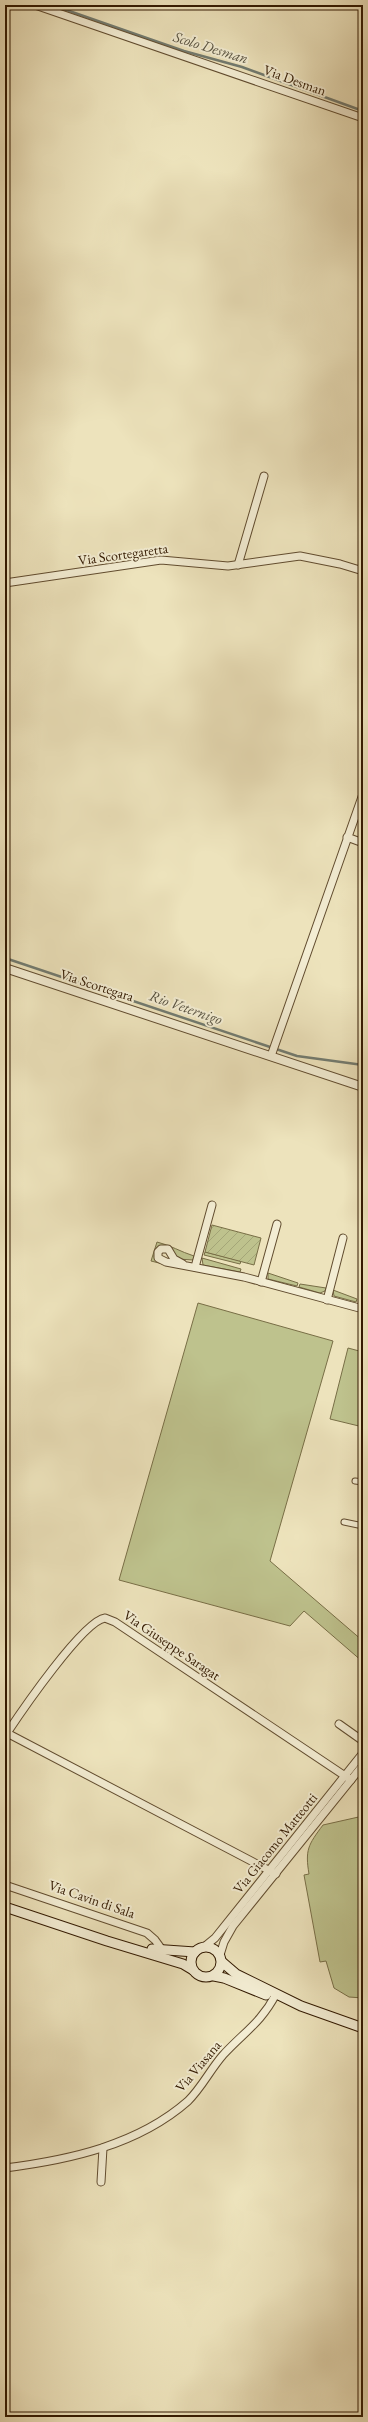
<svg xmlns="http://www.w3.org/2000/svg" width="368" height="2422" font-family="'EB Garamond',serif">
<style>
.grass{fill:#bec28d;stroke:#786e46}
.garden{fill:url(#garden-furrows);stroke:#786e46}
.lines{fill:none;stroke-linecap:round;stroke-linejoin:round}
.stream{stroke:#727b70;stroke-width:2.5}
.pedestrian-casing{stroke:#614c2f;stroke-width:7}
.minor-casing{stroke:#614c2f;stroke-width:9}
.tertiary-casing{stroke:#614c2f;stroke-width:10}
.secondary-casing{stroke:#321900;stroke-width:11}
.pedestrian{stroke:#f3edd3;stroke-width:5}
.minor{stroke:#f3edd3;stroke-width:7}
.tertiary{stroke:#f3edd3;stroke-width:8}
.secondary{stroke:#f3edd3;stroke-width:9}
.labels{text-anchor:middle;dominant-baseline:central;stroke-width:4;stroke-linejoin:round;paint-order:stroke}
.street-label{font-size:14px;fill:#321900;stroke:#f3edd3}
.water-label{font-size:15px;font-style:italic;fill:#575241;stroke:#f3edd3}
</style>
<defs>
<pattern id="garden-furrows" width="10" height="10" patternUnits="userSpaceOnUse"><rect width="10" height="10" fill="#bec28d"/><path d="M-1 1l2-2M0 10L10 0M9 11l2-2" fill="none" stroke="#a4a678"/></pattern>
</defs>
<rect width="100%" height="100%" fill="#ede3bc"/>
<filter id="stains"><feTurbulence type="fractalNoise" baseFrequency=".005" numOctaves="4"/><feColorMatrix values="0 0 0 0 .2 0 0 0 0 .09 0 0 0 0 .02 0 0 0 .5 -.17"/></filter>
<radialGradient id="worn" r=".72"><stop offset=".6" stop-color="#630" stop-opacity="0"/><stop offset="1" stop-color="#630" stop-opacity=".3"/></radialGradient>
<g class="grass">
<path d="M157,1242c13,3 24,10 37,14l-1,4 -15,-1 -13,-14 -6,1 -5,10 4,6 13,4 -20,-5z"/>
<polygon points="205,1252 241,1261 240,1264 204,1255"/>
<polygon points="202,1258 241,1269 240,1272 203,1265"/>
<polygon points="268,1273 298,1283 297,1286 268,1279"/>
<polygon points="300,1284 326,1288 325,1291 320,1293 299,1287"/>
<polygon points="333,1290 357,1299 356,1302 334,1296"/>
<polygon points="198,1303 333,1341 270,1561 363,1641 363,1662 304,1611 290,1626 119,1580"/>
<polygon points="348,1348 363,1352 363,1427 330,1419"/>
<path d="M363,1816v182l-14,-1 -15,-9 -8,-27 -6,1 -16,-87 5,-1c-4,-24 -1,-29 14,-49z"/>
</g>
<polygon class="garden" points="212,1225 261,1238 254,1265 205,1252"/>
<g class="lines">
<g class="stream">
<polyline points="52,5 184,51 242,67 363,111"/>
<polyline points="5,958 297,1056 363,1065"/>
</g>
<defs>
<g id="pedestrian">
<polyline points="355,1481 363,1482"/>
<polyline points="344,1522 363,1526"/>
</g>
<g id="minor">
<polyline points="35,5 363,118"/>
<polyline points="238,565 264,476"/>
<polyline points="5,583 161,560 228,566 300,556 340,564 363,571"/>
<polyline points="347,837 363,843"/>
<polyline points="271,1056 363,794"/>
<polyline points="183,1264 174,1259 168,1249 161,1249 158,1252 158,1258 166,1262 244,1277 363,1309"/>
<polyline points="195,1267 212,1205"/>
<polyline points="261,1282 277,1224"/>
<polyline points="327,1300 343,1238"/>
<polyline points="339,1724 363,1741"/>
<polyline points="5,1732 276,1874"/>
<path d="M7,1733c14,-21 76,-112 98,-115l10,4 236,158"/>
<polyline points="5,1885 147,1933 155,1940 163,1951"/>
<polyline points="204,1947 215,1938 363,1753"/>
<polyline points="220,1955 224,1942 233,1926 363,1765"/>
<path d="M5,2168c64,-8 133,-23 183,-67 14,-14 22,-31 35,-46 21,-23 38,-32 53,-61"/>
<polyline points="101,2182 103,2148"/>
</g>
<polyline id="tertiary" points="5,968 363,1087"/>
<g id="secondary">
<polyline points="5,1907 107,1941 183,1964 193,1970"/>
<circle cx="206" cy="1962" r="15"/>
<polyline points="152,1949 195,1952"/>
<polyline points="222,1962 236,1974 301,2006 363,2028"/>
<polyline points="214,1976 224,1978 266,1995"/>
</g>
</defs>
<use href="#pedestrian" class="pedestrian-casing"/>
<use href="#minor" class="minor-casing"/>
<use href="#tertiary" class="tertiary-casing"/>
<use href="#secondary" class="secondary-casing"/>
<use href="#pedestrian" class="pedestrian"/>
<use href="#minor" class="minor"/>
<use href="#tertiary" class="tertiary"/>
<use href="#secondary" class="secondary"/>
</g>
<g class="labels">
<g class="street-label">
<text transform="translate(295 80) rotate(20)">Via Desman</text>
<text transform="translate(123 554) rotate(-8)">Via Scortegaretta</text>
<text transform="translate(97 985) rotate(18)">Via Scortegara</text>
<text transform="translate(172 1645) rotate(34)">Via Giuseppe Saragat</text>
<text transform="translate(275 1843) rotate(-51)">Via Giacomo Matteotti</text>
<text transform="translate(92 1899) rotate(19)">Via Cavin di Sala</text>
<text transform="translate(198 2066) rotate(-50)">Via Viasana</text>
</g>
<g class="water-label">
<text transform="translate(211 47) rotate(17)">Scolo Desman</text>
<text transform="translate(186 1007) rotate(19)">Rio Veternigo</text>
</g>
</g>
<rect width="368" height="2422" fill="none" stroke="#ede3bc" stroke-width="20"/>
<rect x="6" y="6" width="356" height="2410" fill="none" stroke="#321900" stroke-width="2"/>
<rect x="10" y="10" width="348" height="2402" fill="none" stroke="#321900"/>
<rect width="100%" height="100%" filter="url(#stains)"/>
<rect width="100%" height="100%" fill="url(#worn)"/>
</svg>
